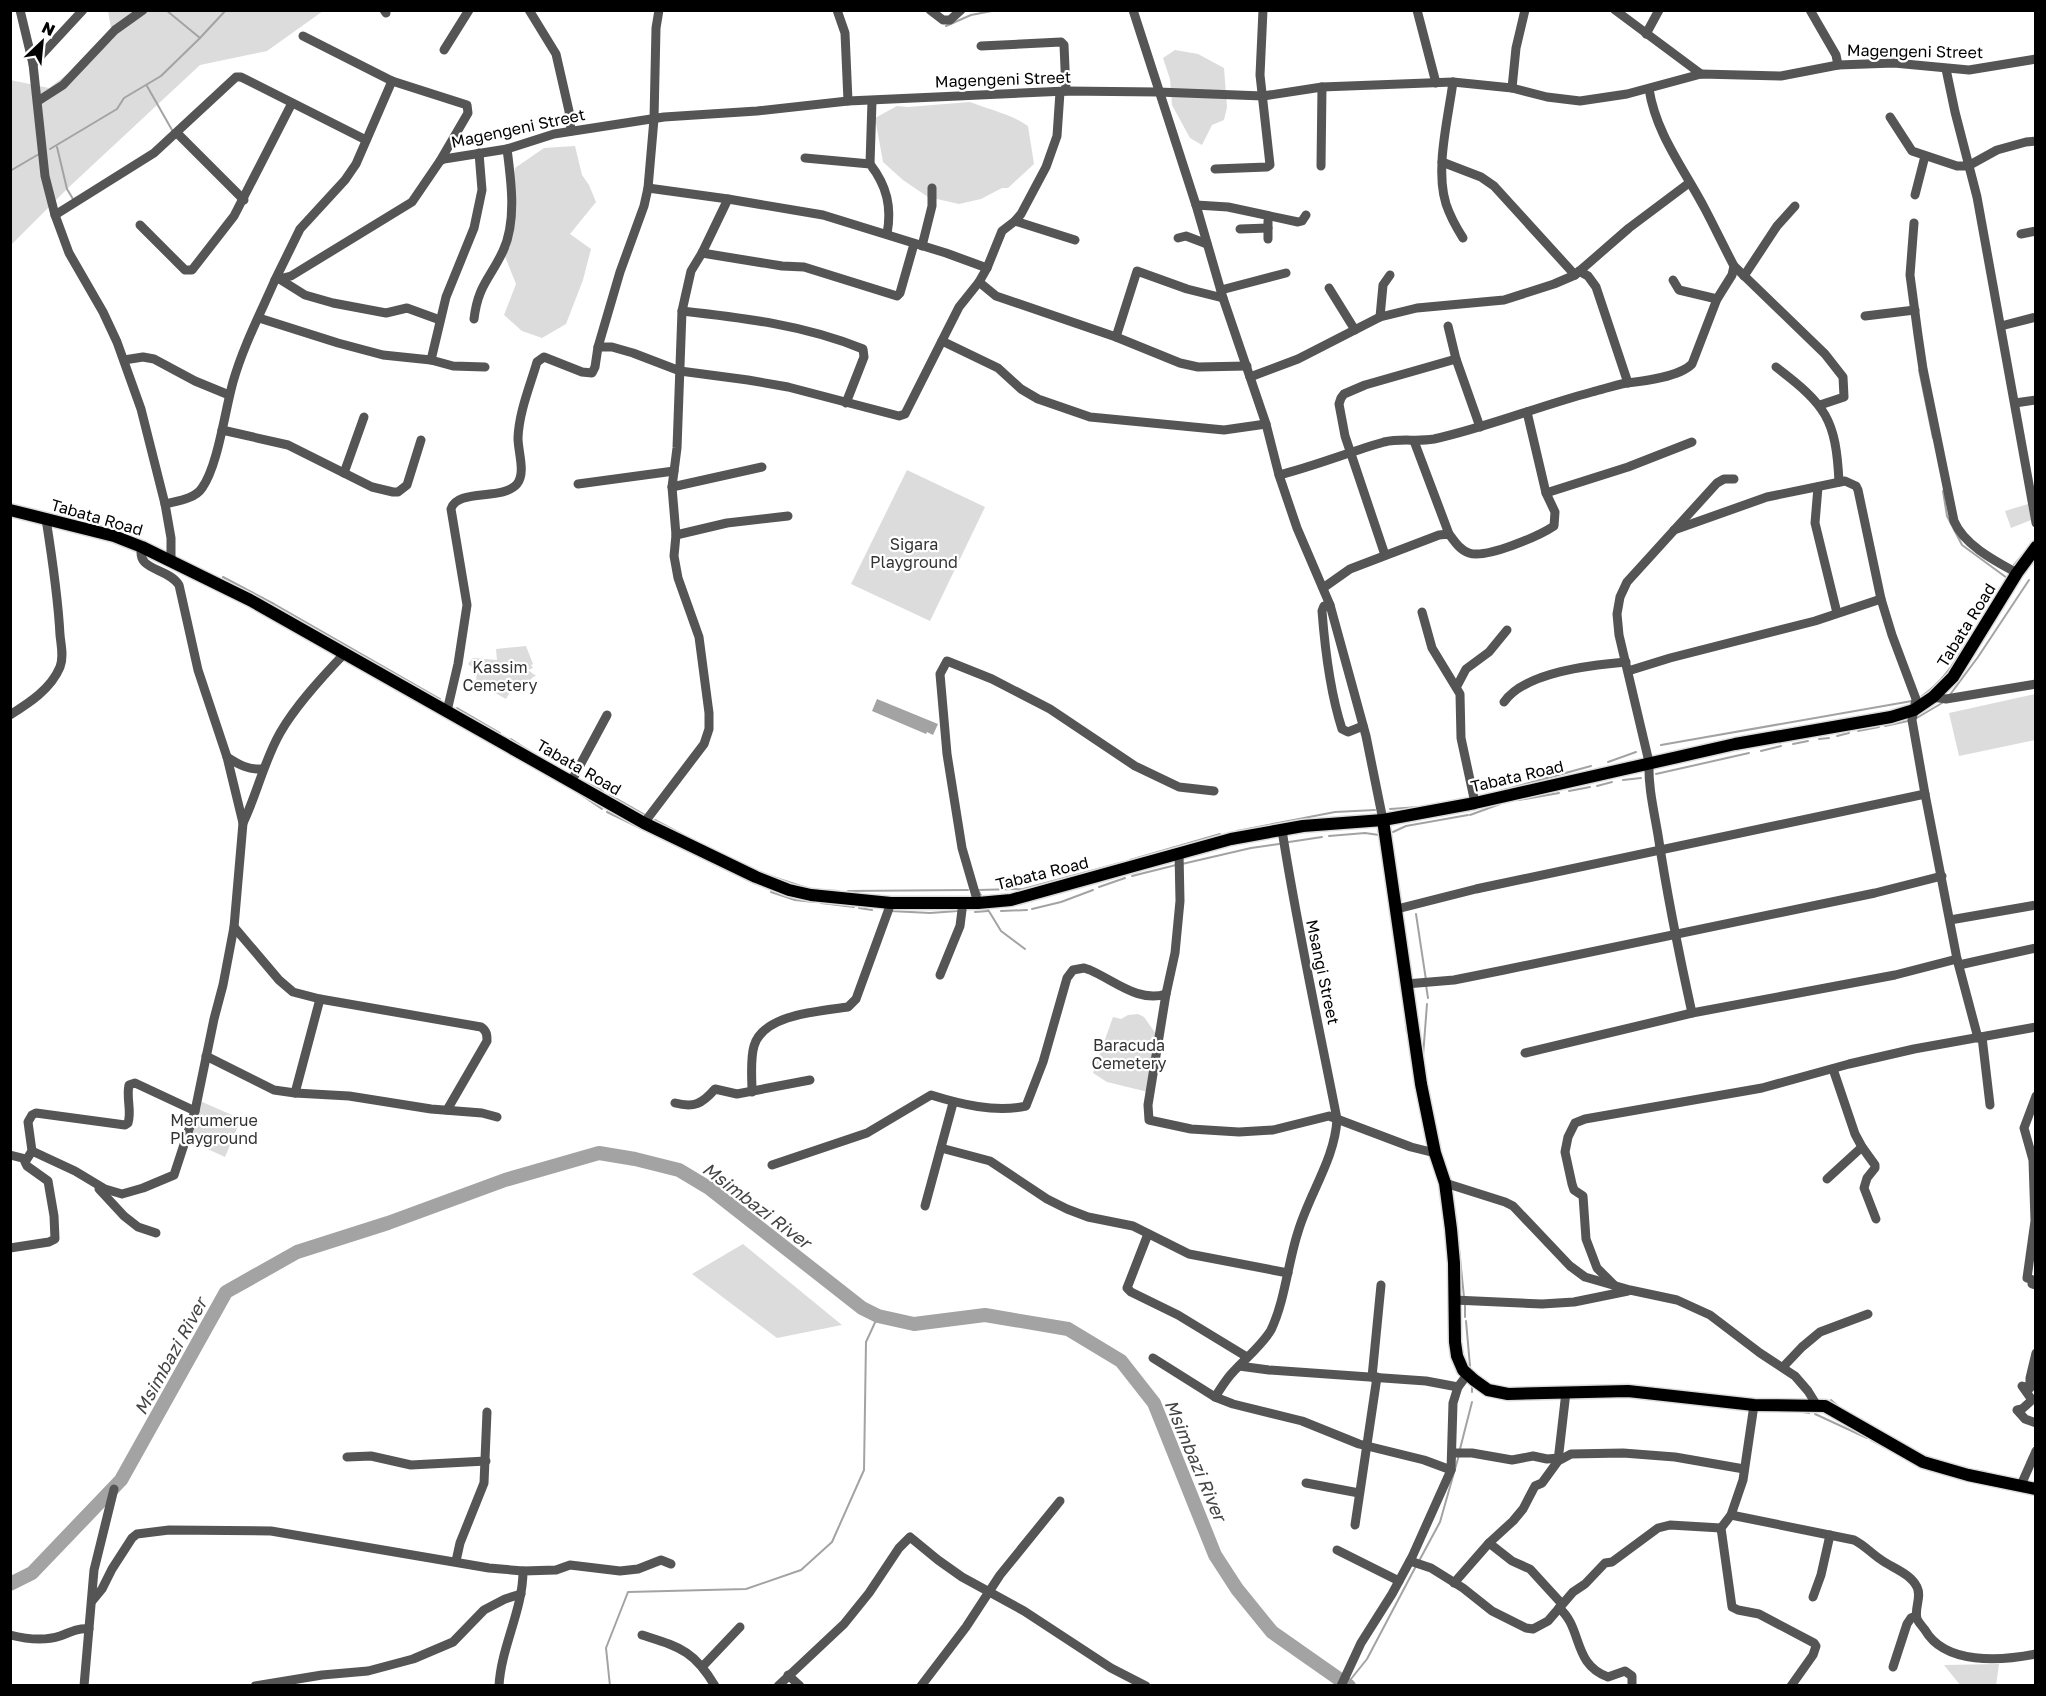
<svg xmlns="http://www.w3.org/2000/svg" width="2046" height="1696" font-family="'Golos Text',sans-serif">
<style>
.green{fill:#dcdcdc}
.water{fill:#a3a3a3}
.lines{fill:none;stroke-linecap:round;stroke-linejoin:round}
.stream{stroke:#a3a3a3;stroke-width:2}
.river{stroke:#a3a3a3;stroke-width:14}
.major-casing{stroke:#dbdbdb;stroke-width:15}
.minor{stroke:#555;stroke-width:9}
.major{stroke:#000;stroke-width:12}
.labels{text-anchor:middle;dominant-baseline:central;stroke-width:4.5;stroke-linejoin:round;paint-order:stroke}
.street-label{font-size:16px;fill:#000;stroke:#fff}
.park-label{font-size:16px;fill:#333;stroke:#fff}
.water-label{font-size:18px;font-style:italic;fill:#444;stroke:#fff}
</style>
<rect width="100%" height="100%" fill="#fff"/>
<g class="green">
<polygon points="108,11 323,11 267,51 200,65 68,188 11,245 10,80 49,88 113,39"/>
<polygon points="1175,50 1198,54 1224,68 1227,107 1224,120 1212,125 1202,145 1190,138 1172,105 1170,79 1163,58"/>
<path d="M970,102c20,8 41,12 58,24l6,38 -26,24h-6l-21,11 -22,5 -31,-7 -25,-17 -20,-18 -8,-44 22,-12 11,1z"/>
<polygon points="575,146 582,175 589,185 596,202 570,234 591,249 583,280 566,324 542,338 522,331 504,315 516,284 504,254 515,168 544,148"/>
<polygon points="907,470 985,507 930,621 851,584"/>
<polygon points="2028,504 2031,520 2011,528 2005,511"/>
<polygon points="526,646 533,664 531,665 533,668 528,670 536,676 533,677 520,691 513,687 506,699 476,682 477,671 468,664 473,658 497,660 496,649"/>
<polygon points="2035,694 2035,740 1959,756 1949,713"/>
<polygon points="1138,1014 1144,1017 1156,1034 1148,1092 1107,1082 1093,1073 1113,1017 1121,1019 1128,1015"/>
<polygon points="200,1101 241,1119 225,1157 188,1140"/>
<polygon points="743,1244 842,1325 777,1338 692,1274"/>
<polygon points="1999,1664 1996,1686 1960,1685 1944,1665"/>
</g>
<polygon class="water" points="877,699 938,724 933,735 927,732 926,734 872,711"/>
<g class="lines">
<g class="stream">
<polyline points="166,10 200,38 226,10"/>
<polyline points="946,26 971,15 997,10"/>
<polyline points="147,86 172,130"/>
<polyline points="57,147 67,189 73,199"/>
<polyline points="50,149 117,109 124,98 161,76 200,38"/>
<polyline points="10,171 39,154"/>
<polyline points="1919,370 1933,438"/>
<polyline points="1943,491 1947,516 1962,545 2007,578"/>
<polyline points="2031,544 2036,539"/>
<polyline points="2014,565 2026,551"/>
<polyline points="223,577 274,604 440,699"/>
<polyline points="1985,614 2009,574"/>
<path d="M1922,696c20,-14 31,-31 44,-52"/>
<polyline points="1949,696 1978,657 2029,580"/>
<polyline points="457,708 500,733"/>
<polyline points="1915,719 1942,703"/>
<polyline points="1885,726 1908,721"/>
<polyline points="1858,731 1879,727"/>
<polyline points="1837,736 1849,733"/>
<polyline points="511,739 534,754"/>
<polyline points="1819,739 1829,738"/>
<polyline points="1793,744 1808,741"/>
<polyline points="1661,745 1912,701"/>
<polyline points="1761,751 1781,746"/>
<polyline points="1608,762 1636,752"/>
<polyline points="1656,774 1749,753"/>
<polyline points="578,779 603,791"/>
<polyline points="1623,780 1641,778"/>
<polyline points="1597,786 1612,782"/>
<polyline points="574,790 602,809"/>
<polyline points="1500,791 1591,766"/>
<polyline points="1569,791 1590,787"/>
<polyline points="610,795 647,816"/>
<polyline points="1519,800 1559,793"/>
<polyline points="1390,809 1419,807"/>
<polyline points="607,812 756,884"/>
<polyline points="1470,815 1500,804"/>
<polyline points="655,820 700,844"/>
<polyline points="1237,831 1335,812 1375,810"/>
<polyline points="1393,832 1406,826 1468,815"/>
<polyline points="1329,836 1365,833 1379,835 1380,840"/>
<polyline points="1289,842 1322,837"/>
<polyline points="1130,860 1220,834"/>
<polyline points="1182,864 1251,848 1279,844"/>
<polyline points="764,874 807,888"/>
<polyline points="1132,876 1176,865"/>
<polyline points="1099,887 1125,878"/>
<polyline points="822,890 838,891"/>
<polyline points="848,891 968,890"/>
<polyline points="771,892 795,900 814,902"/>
<polyline points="982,897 978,890 1023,889 1124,862"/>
<polyline points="821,903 854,907"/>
<polyline points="859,908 872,910"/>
<polyline points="987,908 1001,931 1025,949"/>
<polyline points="1032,909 1061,902 1093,890"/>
<polyline points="890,911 930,913 958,911"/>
<polyline points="1001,911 1027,910"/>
<polyline points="975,912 988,911"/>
<polyline points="1416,914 1426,980"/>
<polyline points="1426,985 1428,998"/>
<polyline points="1405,1016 1407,1033"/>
<polyline points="1425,1073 1423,1056 1427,1004"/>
<polyline points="1456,1220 1464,1297"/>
<polyline points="1465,1305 1465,1317"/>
<polyline points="1466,1321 1470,1366"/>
<polyline points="1472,1392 1472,1386"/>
<polyline points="1831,1400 1840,1408"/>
<polyline points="1797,1411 1809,1413"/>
<polyline points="1815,1414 1867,1438"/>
<polyline points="1871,1440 1892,1451"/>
<polyline points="1460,1449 1472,1402"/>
<polyline points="1973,1470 1986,1472"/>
<polyline points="1419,1561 1440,1522 1459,1455"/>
<polyline points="1347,1684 1367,1659 1416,1566"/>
<polyline points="610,1686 606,1648 628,1592 746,1589 801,1570 832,1542 864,1470 866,1342 878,1316"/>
</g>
<polyline class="river" points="10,1584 32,1573 121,1480 226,1292 297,1252 388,1223 505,1180 599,1153 635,1159 679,1170 709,1188 862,1308 878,1316 914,1324 985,1315 1068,1329 1121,1361 1154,1403 1215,1555 1237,1589 1272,1632 1349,1686"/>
<defs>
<g id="major">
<polyline points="10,510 114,536 142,547 250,600 644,823 756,877 789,890 811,895 891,903 978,903 1011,900 1231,839 1303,826 1383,820 1475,803 1735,744 1891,717 1914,710 1933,697 1953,677 2017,573 2036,547"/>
<polyline points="1383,820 1421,1084 1435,1153 1445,1183 1451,1229 1454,1263 1455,1342 1457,1356 1463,1370 1474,1380 1488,1390 1508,1394 1628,1391 1754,1405 1825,1406 1923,1462 1968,1475 2036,1489"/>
</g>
</defs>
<use href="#major" class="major-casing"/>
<g class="minor">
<polyline points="20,10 33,64 45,176 55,215 69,253 103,312 117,342 141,409 165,504 171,538 171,561"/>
<polyline points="384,10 386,13"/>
<polyline points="529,10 556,54 569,111 571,131"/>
<polyline points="837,10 845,33 848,101"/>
<polyline points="930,10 943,20 950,20 961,10"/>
<polyline points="1133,10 1196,205 1223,298 1266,424 1279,475 1297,528 1330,605 1366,736 1383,820"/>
<polyline points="1417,10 1436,83"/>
<polyline points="1615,10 1701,74"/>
<polyline points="1810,10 1836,55 1838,65"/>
<polyline points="1646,34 1659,10"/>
<polyline points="303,36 392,81 467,105 468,113 440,161"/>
<polyline points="981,46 1061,42 1064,45 1066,91"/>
<polyline points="444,50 469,10"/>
<polyline points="33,64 83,10"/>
<polyline points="1946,69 1955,112 1977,197 2036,523"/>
<path d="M1453,82c-5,37 -18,87 -7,122 4,12 10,23 17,34"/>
<polyline points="1512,88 1516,48 1525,10"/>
<polyline points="38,101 63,85 115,30 143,10"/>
<polyline points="1890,117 1912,151 1957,166 1968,166 1997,150 2026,142 2036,141"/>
<polyline points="177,133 244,200"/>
<path d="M805,158l65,6c17,22 22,43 17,70"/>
<polyline points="1442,162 1481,177 1494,186 1575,275"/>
<polyline points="870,164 872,101"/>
<polyline points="1321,166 1322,87"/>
<polyline points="1215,169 1267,167 1270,165 1260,75 1263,10"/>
<polyline points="648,188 728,199 823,215 946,253 987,268"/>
<polyline points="1915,195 1925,156"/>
<polyline points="1196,205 1228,207 1298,222 1302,221 1306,215"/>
<polyline points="55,215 154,153 236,77 241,77 366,140"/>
<polyline points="1015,221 1075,240"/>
<path d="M1914,223l-4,52 8,60 5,34 31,152c10,24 41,40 63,52"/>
<polyline points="140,225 185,270 192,270 234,216 292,103"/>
<polyline points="1240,229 1268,228"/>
<polyline points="2021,234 2036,231"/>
<polyline points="1178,238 1186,236 1207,244"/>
<polyline points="1268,239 1268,221"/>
<polyline points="922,246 932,206 932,188"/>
<polyline points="702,253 782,266 804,267 897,296 900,293 914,244"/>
<polyline points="1734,266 1825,354 1843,377 1844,397 1820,405"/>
<polyline points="1579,271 1588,276 1596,287 1628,383"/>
<polyline points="1744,276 1777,226 1795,206"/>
<polyline points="275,280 300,229 345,180 356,164 392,81"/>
<polyline points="281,280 305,295 333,303 386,313 407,308 440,320"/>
<polyline points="1673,280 1679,290 1717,299"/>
<polyline points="979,282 996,296 1116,337 1180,363 1198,367 1247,366"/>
<polyline points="1329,288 1355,330"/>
<polyline points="1221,290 1286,273"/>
<path d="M682,311c62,7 123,14 181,38l1,8 -18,46"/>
<polyline points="1865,316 1915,310"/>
<polyline points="1380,317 1383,285 1390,275"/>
<polyline points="259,318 338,343 383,355 431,360 453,366 485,367"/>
<path d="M474,319c4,-34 16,-40 29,-68 14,-30 8,-71 4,-102"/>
<polyline points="1448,326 1456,359 1480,427"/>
<polyline points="2001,326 2036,317"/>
<polyline points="1116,337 1137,271 1187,289 1223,298"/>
<polyline points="942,341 998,368 1021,389 1038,399 1090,417 1224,430 1266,424"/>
<polyline points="598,347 612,347 633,353 680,371 748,380 788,387 899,416 905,414 959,307 979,282 987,268 1002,231 1015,221 1021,214 1046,167 1057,136 1060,92"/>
<polyline points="124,360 143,357 154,359 195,381 229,395"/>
<polyline points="431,360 446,297 474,228 482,190 479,153"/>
<path d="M1776,367c50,38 60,52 63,115"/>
<polyline points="1250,377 1298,359 1380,317 1417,308 1504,300 1554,284 1575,275 1629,228 1689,183"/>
<polyline points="2015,403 2036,400"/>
<polyline points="222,430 288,445 372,487 393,492 398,492 407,485 421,440"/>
<polyline points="1414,441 1449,534"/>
<polyline points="344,473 364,417"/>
<path d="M1279,475c36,-9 70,-23 105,-33 17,-4 33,0 50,-3 54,-12 105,-33 158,-47 12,-3 23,-7 35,-9 18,-2 52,-6 65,-19l25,-65 15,-24 2,-9c-10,-19 -19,-38 -29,-57 -21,-40 -49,-75 -56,-120"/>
<polyline points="578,484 674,471"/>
<polyline points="672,487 762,467"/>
<polyline points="1818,487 1815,523 1837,613"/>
<polyline points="1546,493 1628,467 1692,442"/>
<path d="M165,504c11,-3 30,-5 37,-16 16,-22 23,-78 31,-106 10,-35 27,-68 42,-102l16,-4 121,-74 28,-41 4,-2 63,-10 47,-15 110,-17 93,-6 91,-10 218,-10 92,1 105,4 59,-9 131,-5 59,6 35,9 33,4 47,-7 74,-20 80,2 57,-11 56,-2 75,7 67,-11"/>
<polyline points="1674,530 1767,497 1845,481 1856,486 1858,490 1881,599 1892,635 1916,699 1912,720 1925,794 1957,959 1978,1038"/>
<polyline points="676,535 727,523 788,516"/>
<polyline points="1385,555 1345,436 1339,404 1341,398 1344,394 1365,385 1456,359"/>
<path d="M1323,588l27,-19 89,-34 10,-1c6,8 11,16 20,19 17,6 70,-17 85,-27l1,-14 -9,-19 -19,-81"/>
<path d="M1330,605l-6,1 -2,5c3,39 8,81 20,118l6,3 15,-6"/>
<polyline points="1422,612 1432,648 1460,694 1461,738 1475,803"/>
<polyline points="1628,671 1670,658 1815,621 1881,599"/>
<polyline points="1457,686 1466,669 1489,652 1507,630"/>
<polyline points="1933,697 1946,699 2036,684"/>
<path d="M1504,702c21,-30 87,-37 122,-40"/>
<path d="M447,711l11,-47 9,-59 -16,-96c6,-21 52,-8 66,-25 9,-11 1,-32 1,-46 1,-26 12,-52 19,-76l7,-5 38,15 10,1 3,-6 3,-20 22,-75 24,-66 4,-18 6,-69 2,-91 3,-18"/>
<path d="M10,715c19,-12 41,-26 50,-48 4,-10 1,-22 0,-32 -2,-39 -8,-78 -14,-116"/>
<path d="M227,757c12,8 22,13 36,12"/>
<polyline points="571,782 607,715"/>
<path d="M243,823c14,-29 21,-62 37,-90 16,-28 43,-57 65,-80"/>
<polyline points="644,823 704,744 709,729 709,713 699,637 678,578 674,556 676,535 672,487 677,448 682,311 691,271 702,253 728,199"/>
<polyline points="1179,853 1180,901 1175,953 1166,994 1148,1105 1149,1120 1191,1129 1239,1132 1273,1130 1329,1116 1411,1147 1435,1153"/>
<polyline points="978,903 962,848 947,754 940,674 947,661 992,679 1050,709 1135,766 1179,787 1214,791"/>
<polyline points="1397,909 1476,889 1925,794"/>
<polyline points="1950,920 2036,905"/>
<path d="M234,927l45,53 14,12 27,7 161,28c6,4 6,8 6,14l-40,69"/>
<polyline points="1959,965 2036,948"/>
<polyline points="940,975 960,926 963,902"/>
<polyline points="1406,984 1454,980 1504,970 1875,893 1942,876"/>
<path d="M1692,1013c-13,-59 -25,-118 -34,-178 -4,-24 -10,-48 -9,-73l-30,-127 -2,-21 3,-17 7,-15 90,-99 7,-4h10"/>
<polyline points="1982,1037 1990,1105"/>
<polyline points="1525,1053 1692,1013 1895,975 1957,959"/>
<polyline points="206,1056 274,1090 295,1093 349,1096 431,1109 482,1113 497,1117"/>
<polyline points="1833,1069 1855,1134 1862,1147 1875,1165 1875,1168 1867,1178 1864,1188 1876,1219"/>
<path d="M752,1092c0,-15 -2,-32 2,-46 9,-32 67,-35 94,-39l8,-8 35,-96"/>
<polyline points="295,1093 320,999"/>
<polyline points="2036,1096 2024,1128 2033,1160 2035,1221 2027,1278 2033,1280 2032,1284 2036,1285"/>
<path d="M675,1103c19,5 27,1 40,-14l22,5 73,-14"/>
<polyline points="941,1148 990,1161 1047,1199 1067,1209 1088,1217 1133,1226 1189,1254 1288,1273"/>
<path d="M32,1151l43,20 30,18 17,5 21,-6 31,-13 21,-64 19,-92 9,-34 11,-58 9,-104 -16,-66 -29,-87 -19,-85c-11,-18 -44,-14 -37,-38"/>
<polyline points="10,1155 26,1159"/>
<path d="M772,1165l95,-32 64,-38c29,9 64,18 95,11l17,-44 24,-84 6,-8 11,-2 6,2c25,11 49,33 76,24"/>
<polyline points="1827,1179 1862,1147"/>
<polyline points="1445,1183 1505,1202 1513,1206 1570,1266 1585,1277 1630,1290 1677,1300 1710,1315 1760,1353 1795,1376 1808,1391 1816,1404 1822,1406"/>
<polyline points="99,1189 124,1216 138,1227 156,1233"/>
<polyline points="925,1206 953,1103"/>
<polyline points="1148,1234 1127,1288 1131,1292 1178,1315 1247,1357"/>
<path d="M10,1248l39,-6 6,-3 -1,-23 -6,-35 -21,-15 -2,-4 7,-11 -4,-29 4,-7 4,-2 89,12 3,-2c4,-12 -2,-25 1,-38l6,-2 60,28"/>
<polyline points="1616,1287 1597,1268 1586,1239 1583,1196 1574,1190 1572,1184 1565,1152 1568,1137 1575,1123 1585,1119 1762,1088 1849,1064 1914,1049 2036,1027"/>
<polyline points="1454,1300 1542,1304 1574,1302 1628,1291"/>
<polyline points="2036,1353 2030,1378 2030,1388 2022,1386 2032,1400 2022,1409 2017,1410 2025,1419 2036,1423"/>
<polyline points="1153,1358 1215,1397 1233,1404 1302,1421 1359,1444 1424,1460 1451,1470"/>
<polyline points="1239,1366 1269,1370 1426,1381 1458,1387"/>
<polyline points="1783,1367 1802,1347 1820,1332 1868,1314"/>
<polyline points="1372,1377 1381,1285"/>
<path d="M1215,1397c6,-9 11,-18 19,-26 12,-13 28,-26 37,-41 14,-29 17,-68 27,-98 11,-38 37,-73 39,-113 -19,-97 -40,-192 -55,-289"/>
<polyline points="1754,1405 1743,1480 1731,1515 1721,1528 1732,1607 1738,1610 1759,1614 1814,1643 1816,1646 1813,1655 1791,1686"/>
<polyline points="1452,1453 1472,1453 1512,1460 1533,1456 1547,1459 1559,1458"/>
<polyline points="347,1457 371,1456 411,1465 486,1461"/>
<polyline points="1558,1461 1566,1392"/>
<polyline points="1306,1483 1359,1493"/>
<polyline points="2021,1485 2036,1451"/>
<path d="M1731,1515l123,25c10,5 17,13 26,19 12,9 30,14 37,28 5,10 -3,21 0,32 2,4 5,7 8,11 20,35 76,31 111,24"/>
<polyline points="1355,1525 1377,1377"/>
<polyline points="1489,1543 1512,1561 1530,1569 1562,1604"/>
<polyline points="1337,1550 1399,1581"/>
<polyline points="456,1561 460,1543 484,1483 487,1412"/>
<polyline points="1410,1561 1431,1568 1463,1588 1492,1611 1526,1628 1533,1629 1548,1621 1573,1592 1585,1584 1605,1563 1612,1562 1658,1528 1670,1525 1721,1528"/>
<polyline points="1454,1583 1489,1543 1513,1521 1523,1509 1535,1486 1542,1483 1558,1461 1571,1454 1623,1453 1675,1457 1744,1469"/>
<polyline points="1813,1597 1821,1575 1830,1535"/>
<polyline points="93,1600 102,1589 112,1569 132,1538 137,1534 169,1530 271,1531 489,1568 523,1571 556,1570 570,1565 620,1571 638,1569 661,1560 671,1564"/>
<path d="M1559,1608c24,20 13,56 49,69l17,-6 7,5v10"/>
<path d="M10,1635c16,4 35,6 50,1 11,-4 17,-8 29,-7"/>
<path d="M642,1635c37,12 52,15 73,51"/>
<polyline points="703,1666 740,1627"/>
<polyline points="1893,1667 1907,1624 1911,1618 1916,1616"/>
<polyline points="788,1675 800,1686"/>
<polyline points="84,1686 94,1570 114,1489"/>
<polyline points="255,1686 322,1675 368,1671 413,1659 453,1642 484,1610 505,1599 521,1594"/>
<path d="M499,1686c2,-39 24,-76 24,-115"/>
<polyline points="778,1686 844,1624 869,1593 899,1548 910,1537 938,1560 962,1577 1024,1611 1111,1668 1146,1686"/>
<polyline points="921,1686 966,1627 1000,1575 1060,1501"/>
<polyline points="1341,1686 1361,1643 1392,1594 1412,1557 1451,1470 1453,1403 1458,1387 1467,1375"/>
</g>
<use href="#major" class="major"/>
</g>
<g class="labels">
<g class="street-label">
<text transform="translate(1915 51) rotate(1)">Magengeni Street</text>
<text transform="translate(1003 79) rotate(-2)">Magengeni Street</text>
<text transform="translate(518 128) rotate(-12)">Magengeni Street</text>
<text transform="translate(97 517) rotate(16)">Tabata Road</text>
<text transform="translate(1966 625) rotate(-58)">Tabata Road</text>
<text transform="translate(579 767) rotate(30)">Tabata Road</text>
<text transform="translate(1517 776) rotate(-13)">Tabata Road</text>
<text transform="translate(1042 873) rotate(-14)">Tabata Road</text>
<text transform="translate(1323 972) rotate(78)">Msangi Street</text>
</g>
<g class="park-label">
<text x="914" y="544">Sigara<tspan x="914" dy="18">Playground</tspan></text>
<text x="500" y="667">Kassim<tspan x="500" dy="18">Cemetery</tspan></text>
<text x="1129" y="1045">Baracuda<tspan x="1129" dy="18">Cemetery</tspan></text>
<text x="214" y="1120">Merumerue<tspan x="214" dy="18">Playground</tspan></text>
</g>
<g class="water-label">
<text transform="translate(757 1205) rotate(37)">Msimbazi River</text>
<text transform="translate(170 1356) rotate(-61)">Msimbazi River</text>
<text transform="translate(1196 1460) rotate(67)">Msimbazi River</text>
</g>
</g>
<rect width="2046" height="1696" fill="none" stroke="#000000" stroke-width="24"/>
<g transform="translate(42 42) rotate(26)" stroke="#ffffff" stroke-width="4.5" paint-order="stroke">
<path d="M0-4.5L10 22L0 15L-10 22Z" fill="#000000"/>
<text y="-9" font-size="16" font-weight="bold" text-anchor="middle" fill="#000000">N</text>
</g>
</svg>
